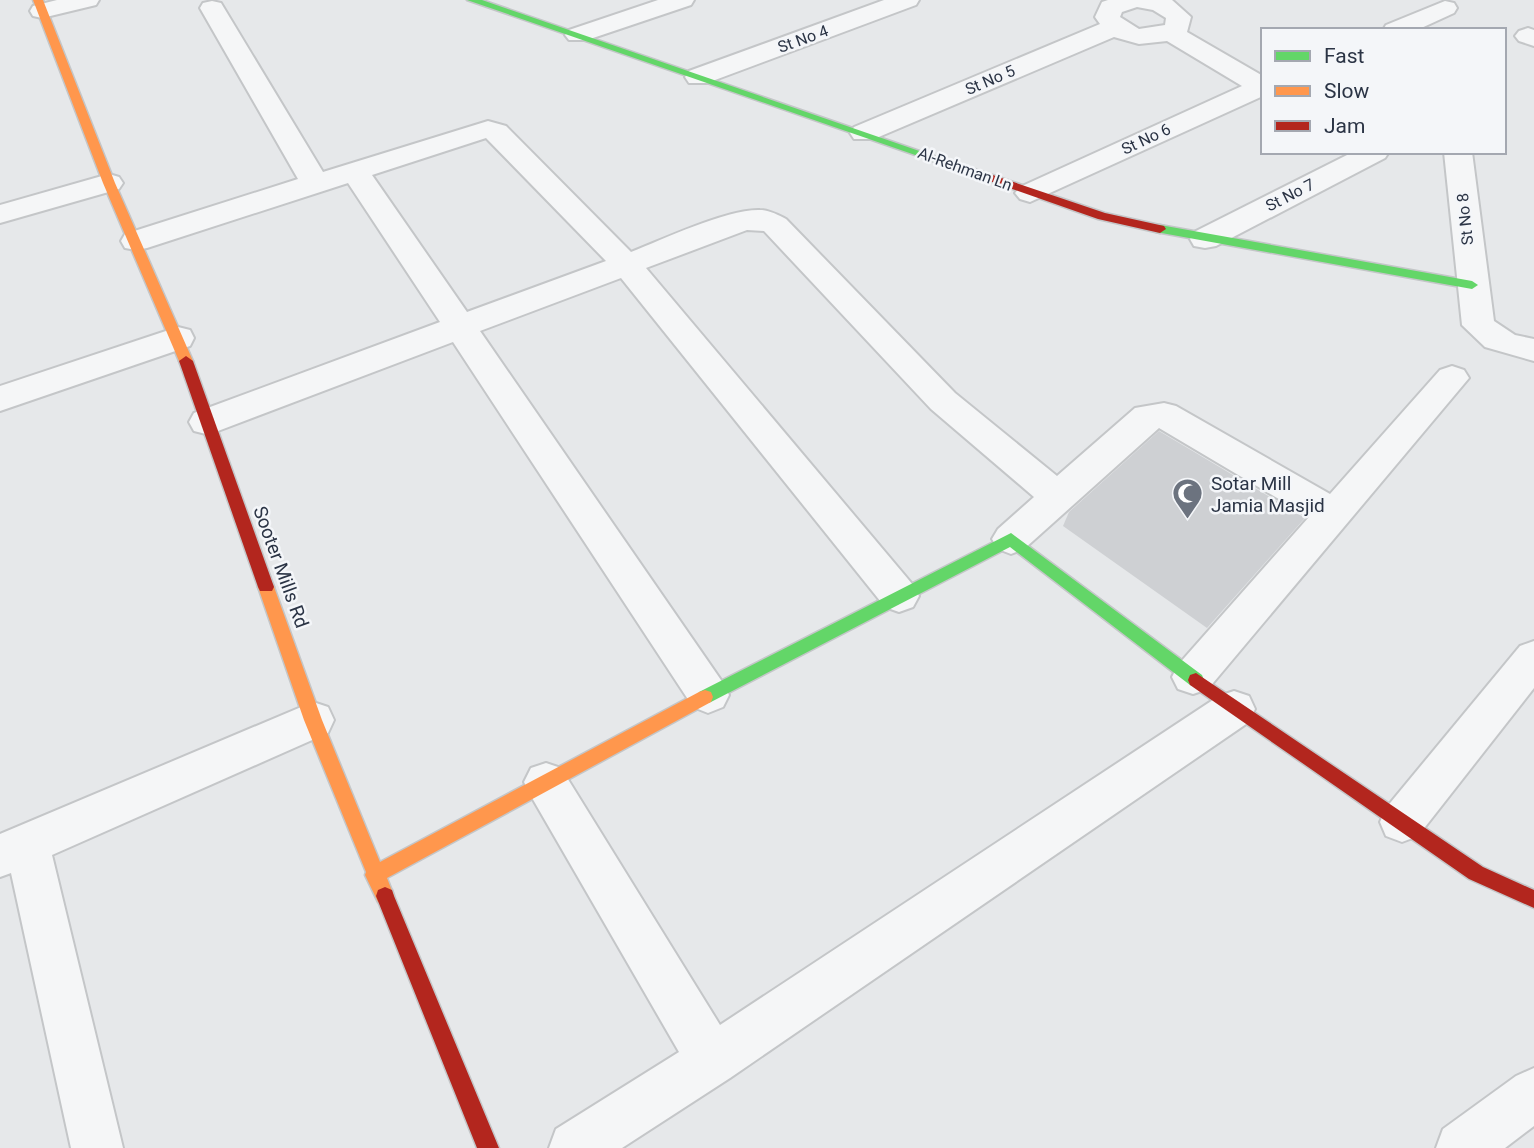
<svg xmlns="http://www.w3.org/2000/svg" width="1534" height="1148" font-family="Roboto,sans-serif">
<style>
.building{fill:#ced0d3}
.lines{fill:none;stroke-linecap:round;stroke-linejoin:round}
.street-casing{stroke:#c4c6c8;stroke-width:4}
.fast-casing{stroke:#c4c6c8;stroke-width:3}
.slow-casing{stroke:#c4c6c8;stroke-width:3}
.jam-casing{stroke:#c4c6c8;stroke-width:3}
.street{fill:#f5f6f7;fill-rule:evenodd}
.fast{fill:#63d668;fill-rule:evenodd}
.slow{fill:#ff974d;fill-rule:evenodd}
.jam{fill:#b3261e;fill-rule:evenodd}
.labels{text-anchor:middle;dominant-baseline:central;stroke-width:5;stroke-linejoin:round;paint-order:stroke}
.far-street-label{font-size:16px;fill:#2b3445;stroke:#f4f6f9}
.poi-label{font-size:19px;fill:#2b3445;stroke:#f4f6f9;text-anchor:start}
.street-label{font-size:19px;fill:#2b3445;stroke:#f4f6f9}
</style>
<rect width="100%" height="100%" fill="#e6e8ea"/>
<polygon class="building" points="1159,431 1305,518 1207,628 1063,526 1069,512"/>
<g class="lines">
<defs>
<g id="street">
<polygon points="57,0 99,0 96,5 42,18 33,16 30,11 33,6"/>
<polygon points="658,0 694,0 691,5 587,40 569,40 565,35 569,30"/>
<polygon points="884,0 919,0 916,5 707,83 689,83 685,77 689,71"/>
<path d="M1108,0h64l19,17 -4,15 76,44v20l-233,106 -10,-3 -5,-6 5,-6 222,-101 -75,-45 -28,3 -25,-7 -240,102h-20l-4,-6 4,-6 246,-103 -5,-7 7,-15zM1137,7l16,3 13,8 -1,7 -26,4 -19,-12 2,-5z"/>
<path d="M212,1l9,2 3,5 99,164 165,-51 18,5 125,126c33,-13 96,-43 129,-42 9,0 18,5 26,9l169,174 102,83 78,-68 29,-5 12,3 154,88 110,-124 12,-4 12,4 5,8 -261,311 -15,5 -15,-5 -6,-12 6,-12 131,-148 -150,-89 -135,121 -13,5 -13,-5 -6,-10 6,-10 36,-32 -103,-88 -167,-178 -17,-1 -101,38 267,317 6,11 -6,11 -14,5 -14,-5 -264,-329 -141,53 243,352 6,12 -6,12 -15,6 -15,-6 -240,-365 -235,89 -12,3 -12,-3 -5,-9 5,-9 246,-91 -92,-139 -201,65 -11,2 -11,-2 -4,-7 4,-7 173,-55 -98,-171 3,-5zM486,138l120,123 -139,51 -95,-137z"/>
<polygon points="1445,1 1454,3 1457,8 1454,13 1417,30 1383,30 1386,25"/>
<polygon points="1528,28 1534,30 1534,46 1519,41 1515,36 1519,31"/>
<polygon points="1353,152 1389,152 1385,158 1216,246 1205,248 1194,246 1190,239 1194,232"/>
<polygon points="1444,152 1472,152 1494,321 1515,335 1534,339 1534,361 1485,347 1462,325"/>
<polygon points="109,174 119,177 123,183 119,189 0,223 0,205"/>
<polygon points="178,327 190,330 194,338 190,346 0,411 0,386"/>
<polygon points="1534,641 1534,688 1418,836 1402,842 1386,836 1380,822 1386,808 1520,646"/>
<polygon points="1234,691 1249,696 1255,709 1249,722 730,1078 622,1148 549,1148 556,1129 679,1052 531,796 524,782 531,768 546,763 561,768 720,1025 1219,696"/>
<polygon points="313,702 328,707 334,720 328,733 52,855 123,1148 71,1148 11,873 0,877 0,834"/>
<polygon points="1534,1068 1534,1126 1505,1148 1436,1148 1443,1129 1516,1076"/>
</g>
<g id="fast">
<polygon points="467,0 482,0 957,164 951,167 947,166"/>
<polygon points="1160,225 1472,281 1478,285 1472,289 1156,232 1156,226"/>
<polygon points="1011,533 1202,675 1204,680 1202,685 1196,687 1190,685 1010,547 711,702 705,704 699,702 697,697 699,692"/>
</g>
<g id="slow">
<polygon points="33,0 43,0 115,183 193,361 191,364 181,364 179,361 103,183"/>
<polygon points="266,581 272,583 274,587 322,720 380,862 699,692 705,690 711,692 713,697 711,702 387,878 394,896 392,902 385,905 378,902 365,875 366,872 304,720 258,587 260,583"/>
</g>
<g id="jam">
<polygon points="951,161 1105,213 1164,226 1166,229 1160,233 1098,219 947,166 945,164"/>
<polygon points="186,356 193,361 274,587 272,591 260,591 258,587 179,361"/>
<polygon points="1196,673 1483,867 1534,890 1534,908 1469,879 1190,685 1188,680 1190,675"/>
<polygon points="385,887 392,890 394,896 499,1148 477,1148 376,896 378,890"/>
</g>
</defs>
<use href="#street" class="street-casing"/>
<use href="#fast" class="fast-casing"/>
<use href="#slow" class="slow-casing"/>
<use href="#jam" class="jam-casing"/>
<use href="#street" class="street"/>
<use href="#fast" class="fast"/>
<use href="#slow" class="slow"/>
<use href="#jam" class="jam"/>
</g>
<defs>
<symbol id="mosque-pin" viewBox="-11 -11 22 30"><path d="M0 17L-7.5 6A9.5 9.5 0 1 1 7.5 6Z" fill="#6c737f" stroke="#f4f6f9"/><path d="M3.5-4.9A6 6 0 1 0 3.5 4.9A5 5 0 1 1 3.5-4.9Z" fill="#fff"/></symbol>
</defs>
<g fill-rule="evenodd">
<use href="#mosque-pin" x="1170" y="476" width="35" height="47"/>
</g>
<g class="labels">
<g class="far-street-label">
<text transform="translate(803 39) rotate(-20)">St No 4</text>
<text transform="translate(990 80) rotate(-23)">St No 5</text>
<text transform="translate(1146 139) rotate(-25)">St No 6</text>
<text transform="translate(965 169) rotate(20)">Al-Rehman Ln</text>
<text transform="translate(1290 195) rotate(-27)">St No 7</text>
<text transform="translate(1465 219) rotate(-96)">St No 8</text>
</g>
<g class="poi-label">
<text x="1211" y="483">Sotar Mill<tspan x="1211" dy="22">Jamia Masjid</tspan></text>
</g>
<g class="street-label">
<text transform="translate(281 567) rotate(70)">Sooter Mills Rd</text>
</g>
</g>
<rect x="1261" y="28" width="245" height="126" fill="#f4f6f9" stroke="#a4a8b1" stroke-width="2"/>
<rect x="1275" y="51" width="35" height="10" fill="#63d668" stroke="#a4a8b1" stroke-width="2"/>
<text x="1324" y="63" font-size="21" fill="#2b3445">Fast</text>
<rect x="1275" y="86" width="35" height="10" fill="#ff974d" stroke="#a4a8b1" stroke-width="2"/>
<text x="1324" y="98" font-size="21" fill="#2b3445">Slow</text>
<rect x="1275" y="121" width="35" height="10" fill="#b3261e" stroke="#a4a8b1" stroke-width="2"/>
<text x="1324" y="133" font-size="21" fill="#2b3445">Jam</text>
</svg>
